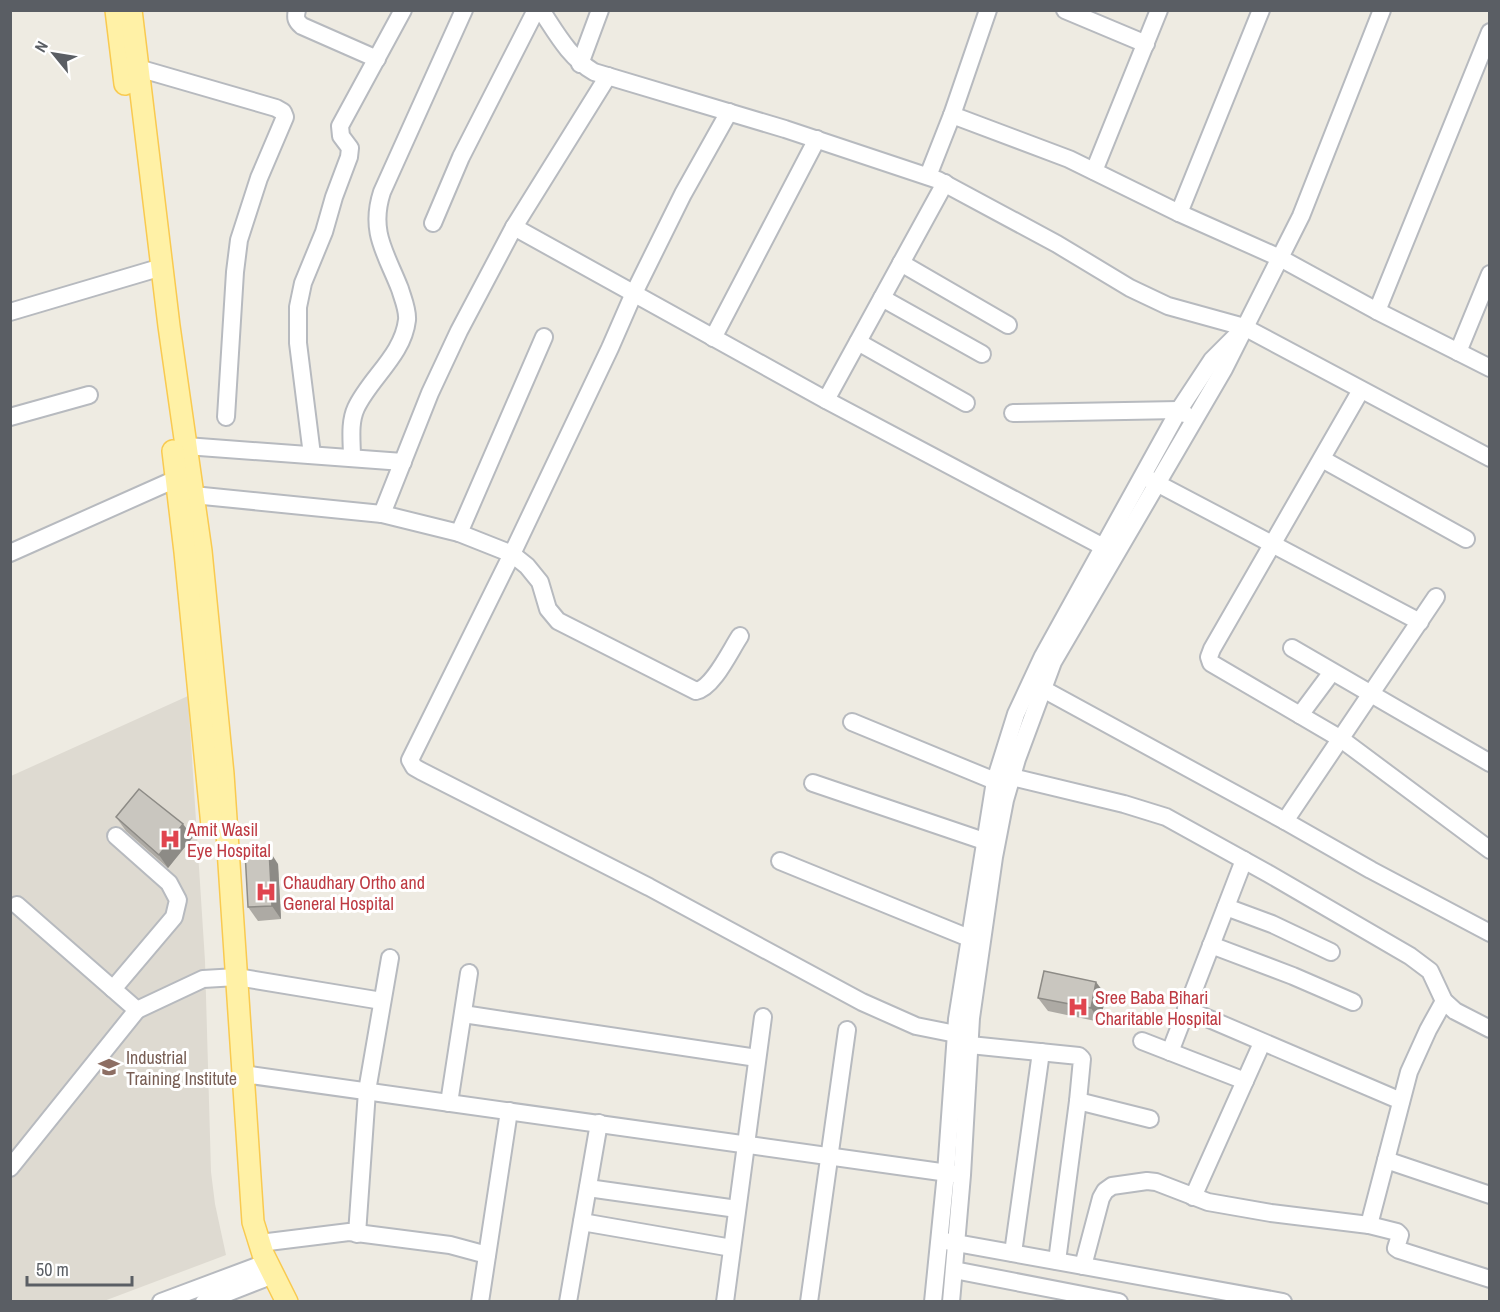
<svg xmlns="http://www.w3.org/2000/svg" width="1500" height="1312" font-family="'Archivo Narrow',sans-serif">
<style>
.education{fill:#dedad1}
.lines{fill:none;stroke-linecap:round;stroke-linejoin:round}
.minor-casing{stroke:#b7babf;stroke-width:20}
.major-casing{stroke:#f9ca50;stroke-width:24}
.minor{stroke:#fff;stroke-width:16}
.major{stroke:#fff1a6;stroke-width:21}
.wall{fill:#adaaa4}
.shaded-wall{fill:#8d8b86}
.building{fill:#c9c6bf;stroke:#8d8b86;stroke-width:1.5}
.labels{text-anchor:middle;dominant-baseline:central;stroke-width:6;stroke-linejoin:round;paint-order:stroke}
.health-label{font-size:18px;fill:#be3a42;stroke:#fff;text-anchor:start}
.education-label{font-size:18px;fill:#785e54;stroke:#fff;text-anchor:start}
</style>
<rect width="100%" height="100%" fill="#eeebe2"/>
<polygon class="education" points="188,696 205,961 211,1172 215,1204 226,1255 104,1301 11,1302 11,776"/>
<g class="lines">
<defs>
<g id="minor">
<path d="M297,10c-2,8 -1,11 5,16l75,33"/>
<path d="M541,10c16,24 28,47 53,62l191,57 153,51 119,64 73,44 38,18 76,21 246,131"/>
<polyline points="1065,10 1146,44"/>
<polyline points="580,64 600,10"/>
<polyline points="138,68 276,108 283,112 285,117 259,178 239,240 235,272 226,417"/>
<polyline points="729,112 683,194 634,293 610,348 512,554 410,760 414,767 421,771 649,887 862,1002 916,1026 956,1034"/>
<polyline points="952,115 1069,159 1179,213 1280,258 1377,311 1490,368"/>
<polyline points="1094,171 1159,10"/>
<polyline points="928,176 952,115 988,10"/>
<polyline points="1179,213 1261,10"/>
<polyline points="433,223 461,157 536,10"/>
<polyline points="514,227 826,400 1113,552"/>
<polyline points="901,263 1008,325"/>
<polyline points="882,298 982,354"/>
<polyline points="1377,311 1490,32"/>
<polyline points="10,312 162,267"/>
<polyline points="713,338 817,139"/>
<polyline points="858,342 966,403"/>
<polyline points="1458,352 1490,274"/>
<polyline points="1361,390 1212,649 1209,657 1211,663 1341,739 1490,850"/>
<polyline points="826,400 945,183"/>
<polyline points="1013,413 1179,410 1185,414"/>
<polyline points="10,417 89,395"/>
<polyline points="186,446 403,462"/>
<polyline points="312,455 298,343 298,307 303,283 324,232 334,197 349,157 350,148 341,136 340,126 403,10"/>
<path d="M352,458c0,-16 -3,-35 4,-50 14,-30 47,-53 51,-88 1,-10 -4,-21 -7,-31 -14,-36 -31,-57 -18,-97l82,-182"/>
<polyline points="1322,459 1466,539"/>
<polyline points="1147,478 1420,622"/>
<path d="M193,495l189,19 77,19 53,21 15,12 13,16 8,27 10,12 138,70c17,-3 34,-40 44,-55"/>
<polyline points="382,514 430,393 459,331 514,227 608,76"/>
<polyline points="459,533 544,337"/>
<polyline points="10,553 176,479"/>
<polyline points="1292,648 1490,763"/>
<polyline points="1043,689 1285,821 1371,870 1490,933"/>
<polyline points="1300,715 1332,672"/>
<polyline points="852,722 995,781"/>
<polyline points="1012,777 1124,804 1166,817 1269,874 1410,956 1430,971 1444,1001 1455,1011 1490,1029"/>
<polyline points="813,783 984,841"/>
<polyline points="1285,821 1436,597"/>
<polyline points="780,861 969,938"/>
<polyline points="17,905 137,1010 203,979 237,977 382,1001"/>
<polyline points="1226,907 1272,924 1331,952"/>
<polyline points="1211,945 1293,976 1353,1002"/>
<polyline points="113,989 174,917 178,900 169,883 116,836"/>
<polyline points="1186,1009 1401,1101"/>
<polyline points="463,1014 757,1058"/>
<polyline points="1142,1041 1245,1081"/>
<polyline points="970,1045 1079,1056 1082,1059 1078,1101 1057,1261"/>
<polyline points="1170,1052 1244,860"/>
<polyline points="243,1074 955,1174"/>
<polyline points="1078,1101 1150,1119"/>
<polyline points="449,1103 469,973"/>
<polyline points="1386,1160 1490,1195"/>
<polyline points="10,1168 137,1010"/>
<polyline points="588,1188 737,1209"/>
<polyline points="1193,1197 1262,1043"/>
<polyline points="582,1222 732,1248"/>
<polyline points="1369,1225 1409,1072 1428,1030 1444,1001"/>
<polyline points="357,1234 367,1091 390,958"/>
<polyline points="945,1241 1283,1302"/>
<polyline points="260,1243 349,1232 450,1245 487,1255"/>
<polyline points="1013,1253 1041,1052"/>
<polyline points="1083,1266 1101,1198 1105,1191 1112,1186 1147,1181 1156,1182 1208,1202 1271,1213 1369,1225 1397,1232 1400,1235 1396,1248 1399,1250 1490,1279"/>
<polyline points="954,1270 1119,1302"/>
<polyline points="161,1302 268,1262"/>
<polyline points="204,1302 263,1279 273,1273"/>
<polyline points="480,1302 509,1111"/>
<polyline points="568,1302 599,1123"/>
<polyline points="725,1302 763,1017"/>
<polyline points="809,1302 847,1030"/>
<polyline points="933,1302 946,1173 957,1019 995,781 1016,714 1043,656 1179,410 1212,360 1235,337"/>
<polyline points="951,1302 962,1175 971,1018 994,857 1005,800 1017,759 1053,662 1224,369 1301,216 1382,10"/>
</g>
<g id="major">
<polyline points="116,10 125,84"/>
<polyline points="131,10 169,326 201,551 223,774 253,1222 263,1254 287,1302"/>
<polyline points="173,451 185,552 212,826"/>
</g>
</defs>
<use href="#minor" class="minor-casing"/>
<use href="#major" class="major-casing"/>
<use href="#minor" class="minor"/>
<use href="#major" class="major"/>
</g>
<g class="wall">
<polygon points="116,817 193,837 168,868 126,831"/>
<polygon points="278,864 281,919 258,921 248,907"/>
<polygon points="1106,995 1100,1022 1048,1011 1038,998"/>
</g>
<g class="shaded-wall">
<polygon points="183,824 193,837 168,868 159,855"/>
<polygon points="269,850 278,864 281,919 272,906"/>
<polygon points="1096,982 1106,995 1100,1022 1091,1008"/>
</g>
<g class="building">
<polygon points="139,789 183,824 159,855 116,817"/>
<polygon points="269,850 272,906 248,907 245,852"/>
<polygon points="1044,971 1096,982 1091,1008 1038,998"/>
</g>
<defs>
<symbol id="hospital-bare" viewBox="-9 -9 18 18"><path d="M-5-5h3v3.5h4V-5h3V5h-3V1.5h-4V5h-3Z" fill="#e0444e" stroke="#fff" stroke-width="2.5" paint-order="stroke"/></symbol>
<symbol id="university-bare" viewBox="-9 -9 18 18"><path d="M0-5L7-2L0 1L-7-2ZM-4 1L0 2.5L4 1V4Q0 6-4 4Z" fill="#8d6e63" stroke="#fff" stroke-width="2.5" paint-order="stroke"/></symbol>
</defs>
<g fill-rule="evenodd">
<use href="#hospital-bare" x="155" y="824" width="30" height="30"/>
<use href="#hospital-bare" x="251" y="877" width="30" height="30"/>
<use href="#hospital-bare" x="1063" y="992" width="30" height="30"/>
<use href="#university-bare" x="94" y="1052" width="30" height="30"/>
</g>
<g class="labels">
<g class="health-label">
<text x="187" y="829">Amit Wasil<tspan x="187" dy="21">Eye Hospital</tspan></text>
<text x="283" y="882">Chaudhary Ortho and<tspan x="283" dy="21">General Hospital</tspan></text>
<text x="1095" y="997">Sree Baba Bihari<tspan x="1095" dy="21">Charitable Hospital</tspan></text>
</g>
<g class="education-label">
<text x="126" y="1057">Industrial<tspan x="126" dy="21">Training Institute</tspan></text>
</g>
</g>
<rect width="1500" height="1312" fill="none" stroke="#5a5e64" stroke-width="24"/>
<g transform="translate(54 54) rotate(300)" stroke="#ffffff" stroke-width="4.5" paint-order="stroke">
<path d="M0-4.5L10 22L0 15L-10 22Z" fill="#5a5e64"/>
<text y="-9" font-size="16" font-weight="bold" text-anchor="middle" fill="#5a5e64">N</text>
</g>
<path d="M27 1276v9h105v-9" fill="none" stroke="#5a5e64" stroke-width="3"/>
<text x="36" y="1276" font-size="18" fill="#5a5e64" stroke="#ffffff" stroke-width="4.5" paint-order="stroke">50 m</text>
</svg>
